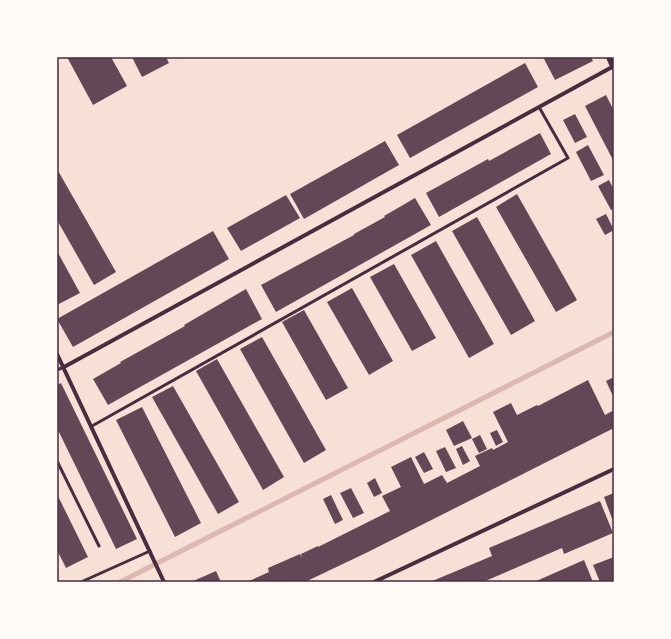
<svg xmlns="http://www.w3.org/2000/svg" width="671" height="639" font-family="'Asap Condensed',sans-serif">
<style>
.lines{fill:none;stroke-linecap:round;stroke-linejoin:round}
.stream{stroke:#dcb8b0;stroke-width:5}
.building{fill:#644757}
.service{stroke:#4a2c40;stroke-width:3}
.minor{stroke:#4a2c40;stroke-width:4}
.secondary{stroke:#4a2c40;stroke-width:8}
.neatline{fill:none;stroke:#4a2c40;stroke-width:1.5}
</style>
<rect width="100%" height="100%" fill="#f7e1d7"/>
<g class="lines">
<polyline class="stream" points="120,582 614,332"/>
</g>
<g class="building">
<polygon points="67,57 111,57 127,86 93,105"/>
<polygon points="132,57 166,57 169,63 142,77"/>
<polygon points="543,57 591,57 593,61 555,80"/>
<polygon points="525,63 538,87 410,158 397,135"/>
<polygon points="606,95 614,111 614,162 585,106"/>
<polygon points="575,114 587,137 575,143 563,120"/>
<polygon points="540,133 551,154 439,217 426,193 488,159 489,161"/>
<polygon points="385,141 399,165 304,219 290,194"/>
<polygon points="588,145 604,175 591,181 576,152"/>
<polygon points="57,169 116,272 94,285 57,220"/>
<polygon points="609,180 614,190 614,209 611,210 598,186"/>
<polygon points="517,194 577,300 556,312 496,207"/>
<polygon points="286,195 300,218 241,251 227,228"/>
<polygon points="415,198 431,225 276,312 261,285 354,235 354,234 385,217 384,216"/>
<polygon points="606,214 614,230 605,235 596,219"/>
<polygon points="477,217 535,321 511,335 452,231"/>
<polygon points="213,231 229,259 73,347 57,319"/>
<polygon points="436,241 494,344 469,358 411,255"/>
<polygon points="57,251 80,293 57,305"/>
<polygon points="394,264 436,338 412,351 370,277"/>
<polygon points="352,288 393,361 369,375 327,302"/>
<polygon points="246,289 262,319 108,405 93,379 121,363 120,362 185,326 184,325"/>
<polygon points="304,310 348,388 326,400 282,322"/>
<polygon points="262,337 326,450 304,463 240,349"/>
<polygon points="217,359 284,477 263,490 196,371"/>
<polygon points="614,377 614,398 606,381"/>
<polygon points="588,380 605,415 614,410 614,428 368,552 305,582 247,582 269,572 268,568 300,554 302,558 301,554 318,546 318,547 390,511 382,496 401,487 391,467 411,457 424,484 442,475 447,483 480,466 475,456 492,448 493,450 508,442 493,412 511,403 517,415 537,405 538,406"/>
<polygon points="61,383 137,539 116,549 57,428 57,385"/>
<polygon points="173,386 239,502 218,514 152,397"/>
<polygon points="142,407 201,523 175,537 116,420"/>
<polygon points="463,421 472,438 454,446 446,430"/>
<polygon points="497,430 503,442 496,446 490,433"/>
<polygon points="480,435 487,449 479,453 472,439"/>
<polygon points="462,446 470,461 463,465 456,449"/>
<polygon points="445,447 456,468 446,472 436,451"/>
<polygon points="424,452 433,469 424,473 415,457"/>
<polygon points="375,478 382,493 374,497 367,483"/>
<polygon points="351,488 364,513 353,518 340,493"/>
<polygon points="614,493 614,524 604,497"/>
<polygon points="57,494 88,557 66,568 57,550"/>
<polygon points="331,495 343,520 335,524 323,499"/>
<polygon points="600,501 613,533 564,554 562,548 483,582 430,582 492,556 489,548"/>
<polygon points="614,557 614,582 600,582 593,565"/>
<polygon points="584,560 593,582 534,582"/>
<polygon points="216,571 221,582 191,582"/>
</g>
<g class="lines">
<g class="service">
<polyline points="57,370 64,367"/>
<polyline points="92,426 568,158 539,107"/>
<polyline points="57,461 99,546"/>
<polyline points="81,582 150,551"/>
</g>
<g class="minor">
<polyline points="57,354 164,582"/>
<polyline points="64,367 614,66"/>
<polyline points="374,582 614,469"/>
</g>
<polyline class="secondary" points="610,57 614,66"/>
</g>
<rect width="671" height="639" fill="none" stroke="#fffaf5" stroke-width="116"/>
<rect x="58" y="58" width="555" height="523" class="neatline"/>
</svg>
